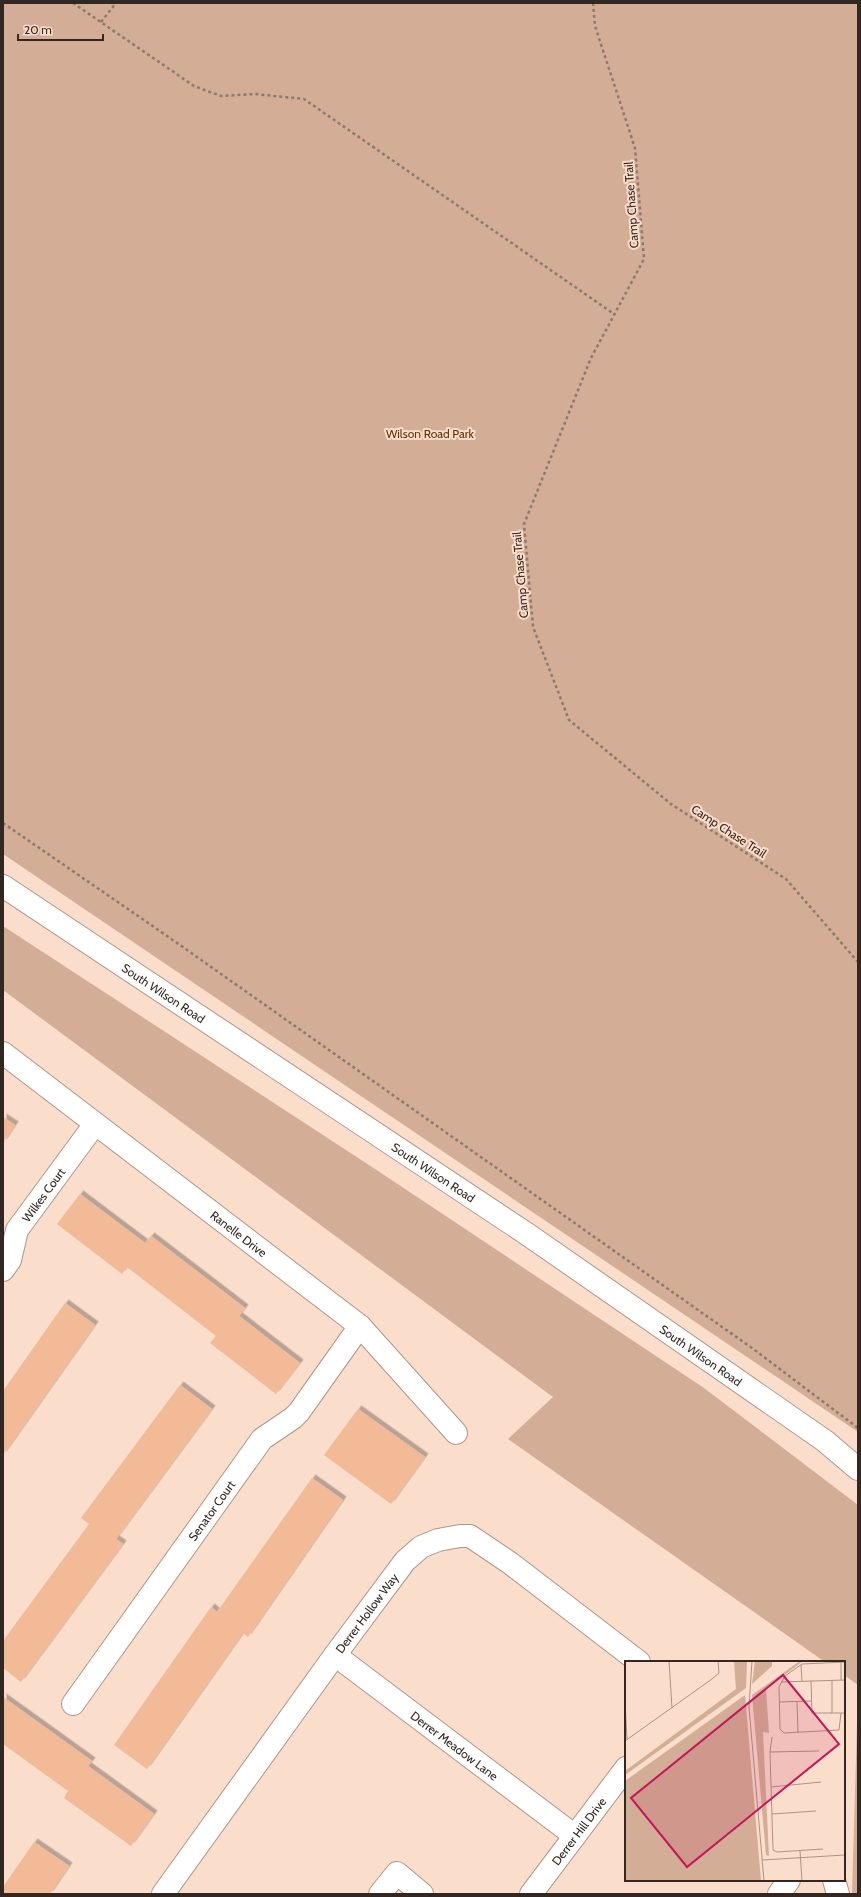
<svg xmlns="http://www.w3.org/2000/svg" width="861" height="1897" font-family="Cabin,sans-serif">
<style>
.green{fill:#d3ad95}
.building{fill:#f2ba96;filter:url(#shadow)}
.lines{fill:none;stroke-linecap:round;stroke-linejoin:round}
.street-casing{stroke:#b19685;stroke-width:24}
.secondary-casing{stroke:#b19685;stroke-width:24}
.path{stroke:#8d7a6e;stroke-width:2.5;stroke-dasharray:3 3;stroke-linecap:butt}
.street{stroke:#fff;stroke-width:22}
.secondary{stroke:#fff;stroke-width:22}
.labels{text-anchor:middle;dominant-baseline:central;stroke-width:4;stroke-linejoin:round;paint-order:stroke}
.street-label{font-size:12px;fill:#322721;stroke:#faddcb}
.park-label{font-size:12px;fill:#623004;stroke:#faddcb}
.inset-road{fill:none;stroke:#aa9487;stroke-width:1}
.view{fill:#c2185b;fill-opacity:0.15;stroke:#c2185b;stroke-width:2}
.inset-edge{fill:none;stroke:#322721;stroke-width:2}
</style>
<defs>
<filter id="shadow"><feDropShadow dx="3.5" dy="-3.5" stdDeviation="0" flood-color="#0004"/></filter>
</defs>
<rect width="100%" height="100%" fill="#faddcb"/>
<g class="green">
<polygon points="3,3 858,3 858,1432 3,854"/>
<polygon points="3,926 369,1165 704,1388 858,1505 858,1685 844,1675 844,1662 825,1662 508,1439 553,1397 3,990"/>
<polygon points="858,1690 858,1894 852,1894"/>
</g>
<g class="building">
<polygon points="3,1117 15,1125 3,1143"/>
<polygon points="80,1194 145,1243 151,1236 245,1308 239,1316 300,1363 276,1394 210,1343 216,1336 127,1267 122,1274 57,1224"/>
<polygon points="65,1303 95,1325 3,1455 3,1391"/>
<polygon points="180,1385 212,1409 116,1539 123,1544 21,1682 3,1668 3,1641 89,1524 81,1518"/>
<polygon points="358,1409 425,1457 391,1504 324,1455"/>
<polygon points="312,1478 343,1500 248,1637 243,1633 147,1769 114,1745 211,1607 217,1612"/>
<polygon points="3,1697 92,1761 88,1766 154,1814 131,1846 64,1798 68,1791 3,1744"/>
<polygon points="34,1842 69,1866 50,1894 3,1894 3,1887"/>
</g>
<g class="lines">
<defs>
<g id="street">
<path id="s1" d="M3,1053l357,273 96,107"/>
<path id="s2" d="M3,1270l7,-10 7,-30 78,-106"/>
<path id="s3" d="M335,1655l240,181"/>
<path id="s4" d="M73,1704l189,-265 31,-21 6,-6 61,-86"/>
<polyline points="834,1880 838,1894"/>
<path id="s5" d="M163,1894l172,-239 70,-94 16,-14 17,-7 22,-4h10l40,27 129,99"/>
<polyline points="380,1894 397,1873 422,1894"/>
<path id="s6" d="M531,1894l95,-126"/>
<polyline points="779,1894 789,1880"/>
</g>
<g id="secondary">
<path id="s7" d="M3,886l524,348 298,207 33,28"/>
</g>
</defs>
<use href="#street" class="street-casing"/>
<use href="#secondary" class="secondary-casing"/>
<g class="path">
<polyline points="73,3 194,86 221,96 255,94 304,99 614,314"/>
<polyline points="593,3 595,26 635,148 644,259 591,358 524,524 533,627 569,720 671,804 786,879 858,962"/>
<polyline points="101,22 116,3"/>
<polyline points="3,823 170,938 654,1279 752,1348 858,1428"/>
</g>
<use href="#street" class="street"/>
<use href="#secondary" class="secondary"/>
</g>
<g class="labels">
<g class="street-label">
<text transform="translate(631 205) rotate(-94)">Camp Chase Trail</text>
<text transform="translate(520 575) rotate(-95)">Camp Chase Trail</text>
<text transform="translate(729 831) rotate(33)">Camp Chase Trail</text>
<text stroke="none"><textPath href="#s7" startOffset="193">South Wilson Road</textPath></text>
<text stroke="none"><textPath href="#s7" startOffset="517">South Wilson Road</textPath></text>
<text stroke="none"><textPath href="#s2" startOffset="87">Wilkes Court</textPath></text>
<text stroke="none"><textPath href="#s1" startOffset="297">Ranelle Drive</textPath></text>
<text stroke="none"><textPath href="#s7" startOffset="841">South Wilson Road</textPath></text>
<text stroke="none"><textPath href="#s4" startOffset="238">Senator Court</textPath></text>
<text stroke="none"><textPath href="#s5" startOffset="347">Derrer Hollow Way</textPath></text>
<text stroke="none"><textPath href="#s3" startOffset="150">Derrer Meadow Lane</textPath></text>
<text stroke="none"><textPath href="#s6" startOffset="79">Derrer Hill Drive</textPath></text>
</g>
<g class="park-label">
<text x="430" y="433">Wilson Road Park</text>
</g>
</g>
<g transform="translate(625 1661)">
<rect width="220" height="220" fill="#faddcb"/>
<path d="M109,0h13l-1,27 -121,87v-4l111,-82zM130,0h17v5l-20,18zM175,0h3l-37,28 3,44 -6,-1 6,124 -3,-1 -14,-160zM120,34l16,186h-136v-100z" fill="#d3ad95"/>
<path class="inset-road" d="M44,0l3,47M127,0l-3,46 15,174M216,1v18M176,4l1,16M186,20l1,32h33M207,20v32M156,21l64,-2M0,41l2,37M154,41l32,-1M172,41l1,31M216,52l-2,17 -55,3 -4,-4 -1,-42 6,-11 17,-12 43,-2M147,76l-2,15 3,98 4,2 46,-3M0,80l87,-62 7,-6 -1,-12M145,91l49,-1M146,126l50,-5M147,153l44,-3M175,190l2,30M137,199l83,-5"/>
<path class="view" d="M158,14l56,69 -152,123 -56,-69z"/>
<rect width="220" height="220" class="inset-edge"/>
</g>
<rect width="861" height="1897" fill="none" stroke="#322721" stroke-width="8"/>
<path d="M18 34v6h85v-6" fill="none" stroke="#322721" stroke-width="2"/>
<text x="24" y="34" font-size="12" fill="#322721" stroke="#faddcb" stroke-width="3" paint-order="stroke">20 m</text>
</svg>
